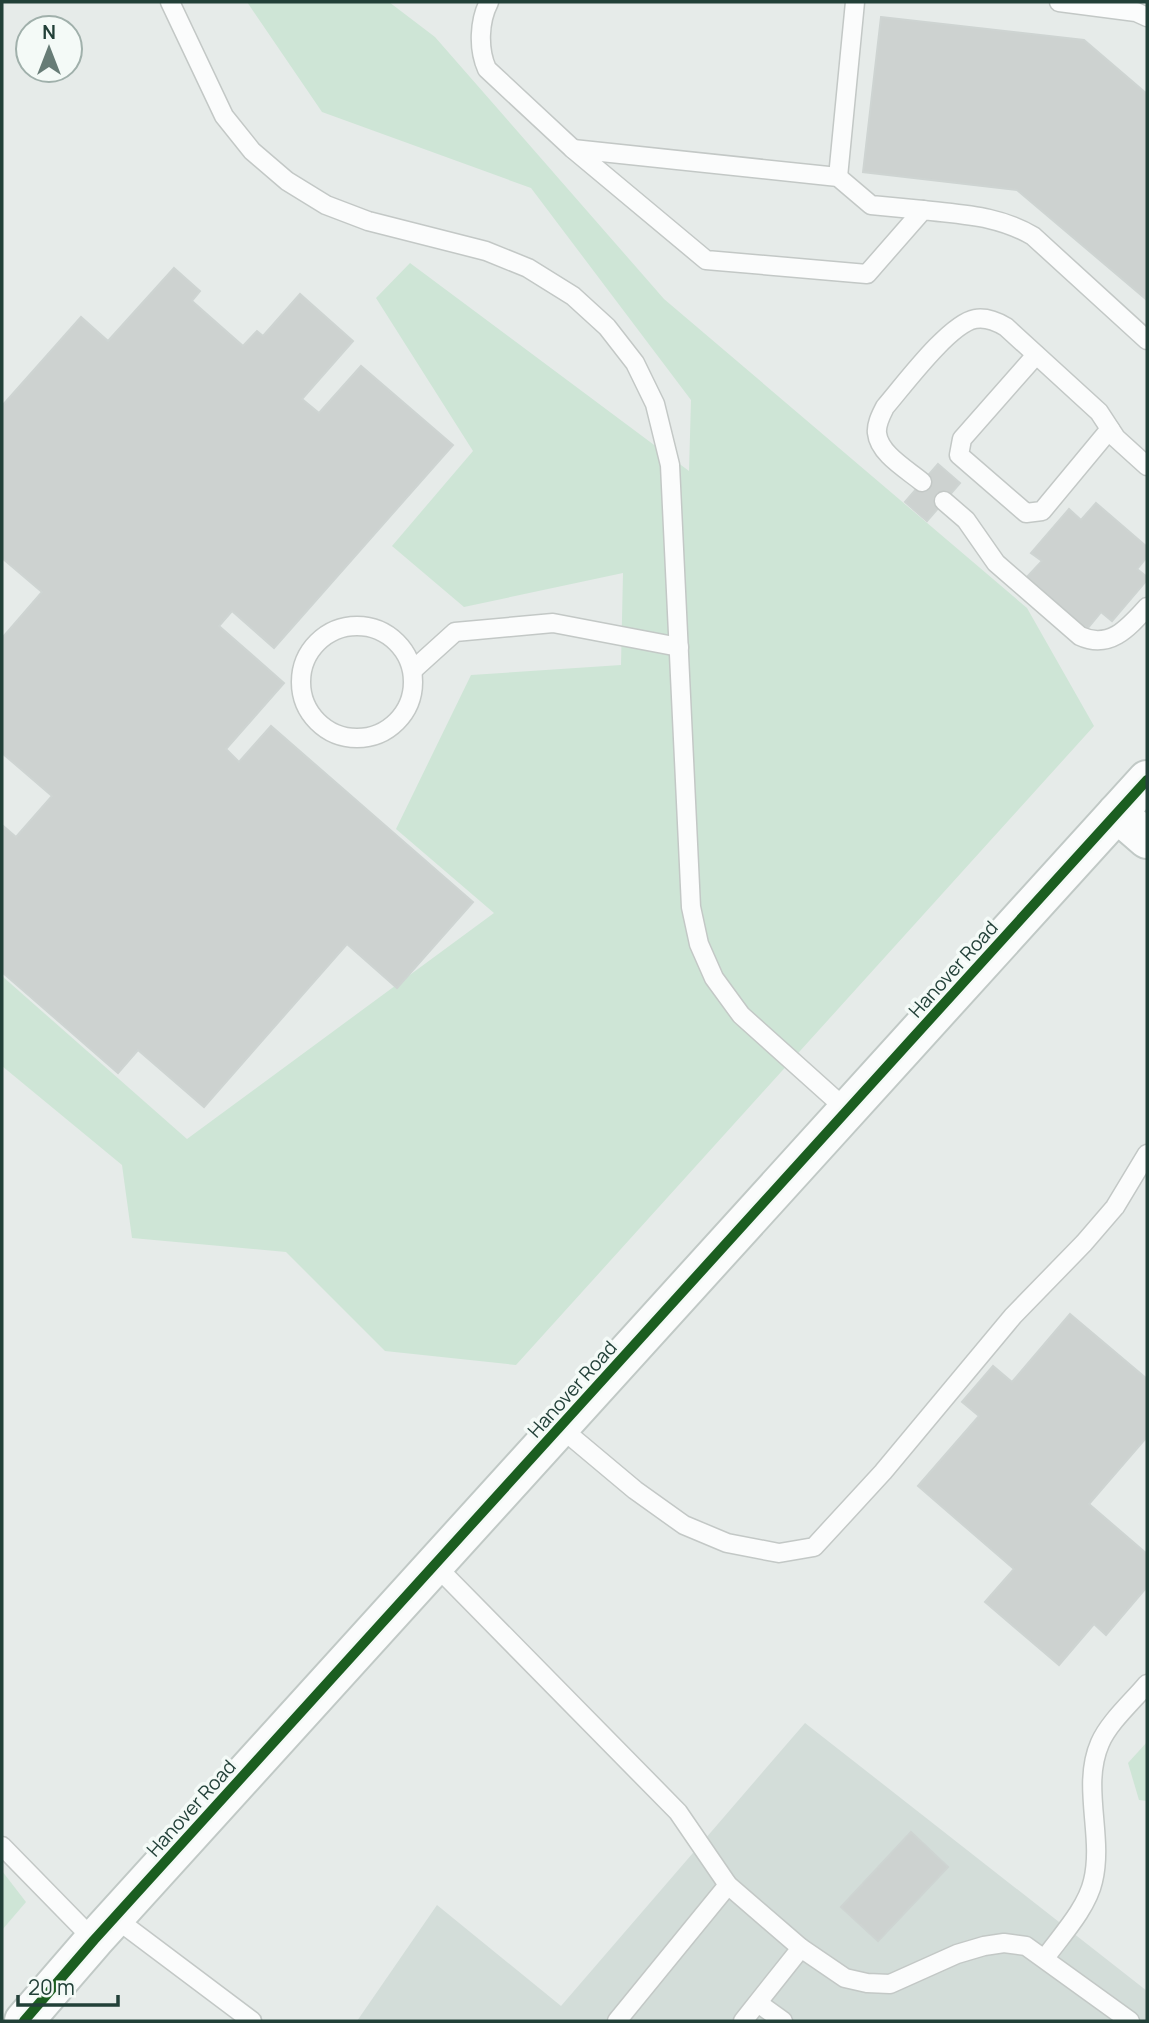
<svg xmlns="http://www.w3.org/2000/svg" width="1149" height="2023" font-family="Manrope,sans-serif">
<style>
.built{fill:#d3ddd9}
.green{fill:#cee5d6}
.building{fill:#cdd2d0;stroke:#ced4d2;stroke-width:2}
.lines{fill:none;stroke-linecap:round;stroke-linejoin:round}
.lane-casing{stroke:#c3c8c6;stroke-width:21}
.secondary-casing{stroke:#c1c9c6;stroke-width:42}
.lane{stroke:#fbfcfc;stroke-width:18}
.secondary{stroke:#fbfcfc;stroke-width:38}
.cycleway-casing{stroke:#f4faf7;stroke-width:15}
.cycleway{stroke:#1b5e20;stroke-width:10}
.labels{text-anchor:middle;dominant-baseline:central;stroke-width:7;stroke-linejoin:round;paint-order:stroke}
.street-label{font-size:19px;fill:#224038;stroke:#f4faf7}
</style>
<rect width="100%" height="100%" fill="#e6ebe9"/>
<polygon class="built" points="805,1723 1147,1991 1147,2021 357,2021 437,1905 561,2006"/>
<g class="green">
<polygon points="247,2 389,2 435,37 664,299 1027,608 1094,726 516,1365 385,1351 286,1252 132,1238 122,1165 2,1066 2,976 187,1139 494,913 396,829 471,675 621,665 623,573 464,607 392,546 473,451 376,298 410,263 689,471 691,400 531,188 322,112"/>
<polygon points="1147,1742 1147,1801 1139,1800 1128,1763"/>
<polygon points="2,1871 26,1902 2,1930"/>
</g>
<g class="building">
<polygon points="881,17 1084,40 1147,94 1147,300 1017,190 863,172"/>
<polygon points="174,268 200,291 192,301 243,346 257,331 263,336 300,294 353,341 302,399 319,413 361,366 453,445 274,648 232,611 219,626 284,683 226,749 239,762 271,726 473,902 397,988 347,944 204,1107 138,1050 118,1073 2,972 2,825 16,837 52,796 2,753 2,638 42,592 2,558 2,406 81,317 108,341"/>
<polygon points="938,464 960,483 927,521 905,502"/>
<polygon points="1096,503 1147,547 1147,557 1137,569 1147,577 1147,580 1112,621 1101,612 1087,629 1027,577 1042,561 1031,553 1069,509 1081,520"/>
<polygon points="1070,1314 1147,1379 1147,1437 1089,1504 1147,1554 1147,1587 1106,1635 1094,1624 1059,1665 985,1602 1014,1569 918,1486 979,1416 962,1402 993,1366 1012,1382"/>
<polygon points="911,1832 948,1867 878,1941 841,1907"/>
</g>
<g class="lines">
<defs>
<g id="lane">
<polyline points="170,2 224,116 252,151 287,181 326,205 368,221 486,251 528,268 573,296 607,327 635,363 655,404 670,465 691,907 699,944 714,978 741,1015 848,1111"/>
<path d="M489,2c-10,19 -11,47 -2,67l86,80 133,111 161,14 56,-64c40,5 74,5 110,26l114,104"/>
<polyline points="1059,2 1136,12 1147,17"/>
<polyline points="573,149 838,177 871,205 923,210"/>
<polyline points="838,177 855,2"/>
<polyline points="1036,355 962,439 959,455 1026,513 1042,511 1110,429"/>
<path d="M922,482c-14,-12 -43,-28 -45,-49 -1,-9 4,-18 8,-26 19,-22 64,-83 90,-88 11,-2 21,2 31,8l93,85 17,26 31,28"/>
<path d="M944,501l22,19 30,43 84,73c30,14 49,-9 67,-29"/>
<circle cx="357" cy="682" r="56"/>
<polyline points="413,670 455,632 553,623 679,647"/>
<polyline points="561,1428 635,1490 684,1525 727,1543 779,1553 814,1547 883,1472 1013,1316 1084,1243 1115,1207 1147,1154"/>
<polyline points="435,1565 678,1812 728,1885 801,1948 743,2021"/>
<polyline points="2,1846 94,1940"/>
<polyline points="115,1918 252,2021"/>
<polyline points="801,1948 845,1978 867,1983 890,1984 957,1954 984,1946 1004,1943 1026,1946 1130,2021"/>
<path d="M1045,1958c16,-22 42,-50 48,-77 11,-45 -12,-95 7,-138 9,-21 33,-42 47,-59"/>
<polyline points="758,2003 783,2021"/>
<polyline points="617,2021 728,1885"/>
</g>
<g id="secondary">
<polyline points="1117,813 1147,839"/>
<polyline points="24,2021 94,1940 1147,780"/>
</g>
</defs>
<use href="#lane" class="lane-casing"/>
<use href="#secondary" class="secondary-casing"/>
<use href="#lane" class="lane"/>
<use href="#secondary" class="secondary"/>
<defs>
<polyline id="cycleway" points="24,2021 94,1940 1147,780"/>
</defs>
<use href="#cycleway" class="cycleway-casing"/>
<use href="#cycleway" class="cycleway"/>
</g>
<g class="labels">
<g class="street-label">
<text transform="translate(953 969) rotate(-48)">Hanover Road</text>
<text transform="translate(572 1389) rotate(-48)">Hanover Road</text>
<text transform="translate(191 1808) rotate(-48)">Hanover Road</text>
</g>
</g>
<rect width="1149" height="2023" fill="none" stroke="#224038" stroke-width="7"/>
<g transform="translate(49 49)"><circle r="33" fill="#f4faf7" stroke="#a0b0ab" stroke-width="2"/>
<path d="M0-5L12 26L0 18L-12 26Z" fill="#677c76"/>
<text y="-10" font-size="19" font-weight="bold" text-anchor="middle" fill="#224038">N</text>
</g>
<path d="M18 1995v10h100v-10" fill="none" stroke="#224038" stroke-width="3.5"/>
<text x="28" y="1995" font-size="21" fill="#224038" stroke="#f4faf7" stroke-width="5" paint-order="stroke">20 m</text>
</svg>
